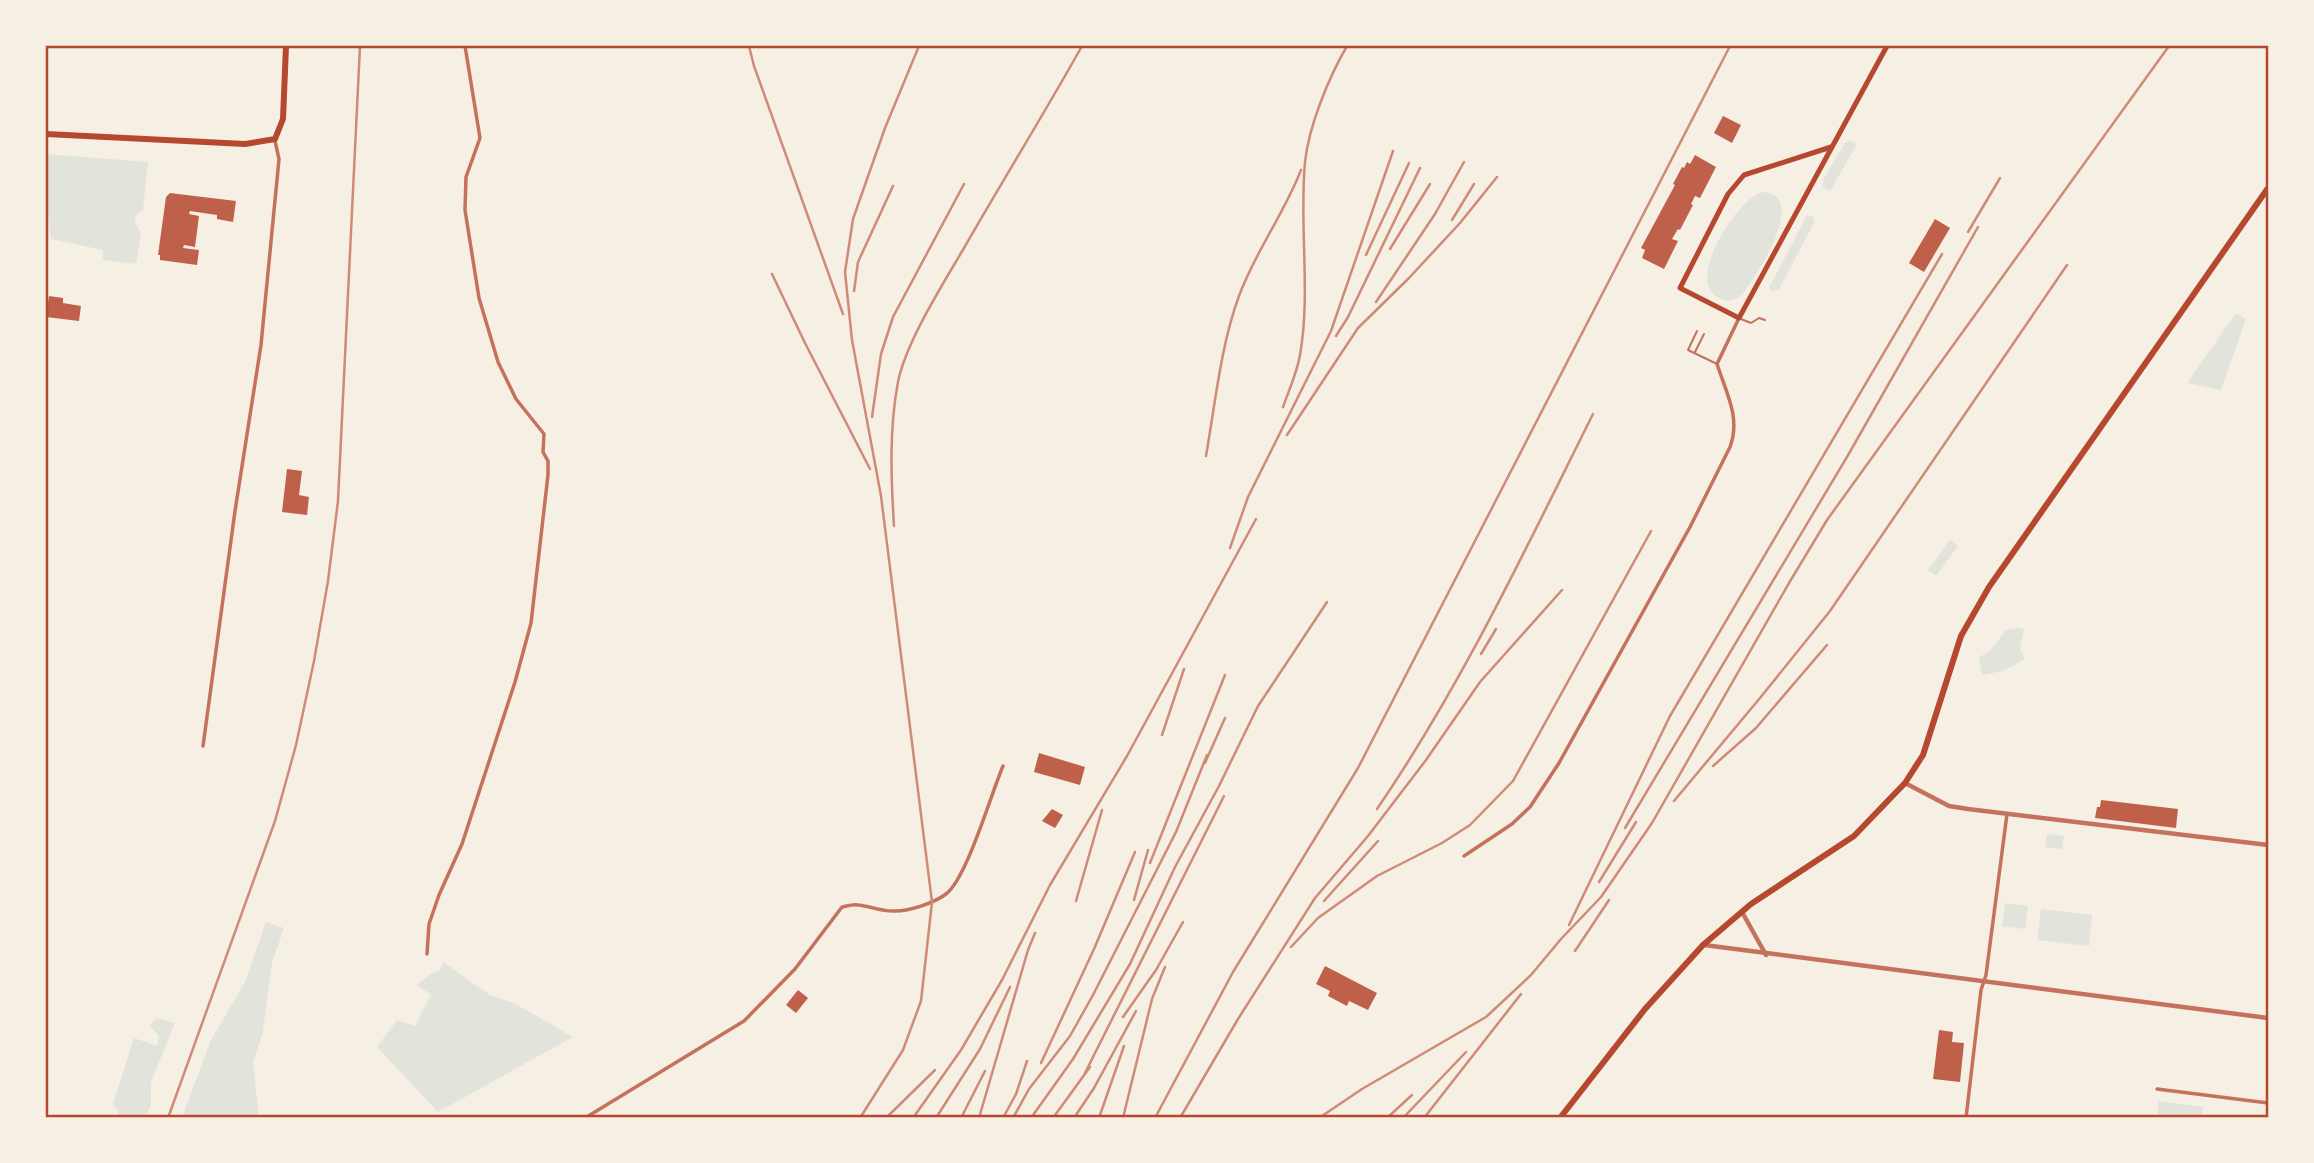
<svg xmlns="http://www.w3.org/2000/svg" width="2314" height="1163" font-family="Montserrat,sans-serif">
<style>
.green{fill:#e2e4dc}
.building{fill:#bf614a}
.lines{fill:none;stroke-linecap:round;stroke-linejoin:round}
.service{stroke:#c5725c;stroke-width:2}
.minor{stroke:#c5725c;stroke-width:3.5}
.tertiary{stroke:#c5725c;stroke-width:4.5}
.secondary{stroke:#b5482f;stroke-width:5}
.primary{stroke:#b5482f;stroke-width:6}
.rail{stroke:#cf8b77;stroke-width:2.5}
.neatline{fill:none;stroke:#b5482f;stroke-width:2.5}
</style>
<rect width="100%" height="100%" fill="#f6efe4"/>
<g class="green">
<polygon points="1850,141 1857,144 1830,191 1823,187 1823,180 1845,143"/>
<polygon points="46,154 148,162 143,210 136,215 135,223 141,233 136,264 103,260 103,250 51,239 46,203"/>
<path d="M1762,192c48,2 -5,84 -19,101 -7,7 -15,10 -24,5 -35,-16 17,-98 43,-106z"/>
<polygon points="1807,215 1813,217 1814,223 1779,289 1772,291 1769,288"/>
<polygon points="2236,313 2246,319 2221,390 2187,383"/>
<polygon points="1950,540 1958,546 1936,576 1928,570"/>
<polygon points="2017,628 2024,629 2020,649 2025,659 2003,671 1982,675 1979,657 1990,651 2006,630"/>
<polygon points="2047,834 2064,836 2062,849 2045,847"/>
<polygon points="2005,903 2028,906 2025,929 2002,926"/>
<polygon points="2041,909 2092,915 2089,946 2037,940"/>
<polygon points="266,922 284,928 272,963 263,1031 253,1063 259,1117 182,1117 211,1040 245,982"/>
<polygon points="443,962 490,995 514,1003 573,1037 438,1112 377,1047 397,1020 415,1026 431,994 416,986 432,973 440,970"/>
<polygon points="157,1018 175,1023 151,1082 151,1103 146,1117 121,1117 113,1104 134,1038 157,1046 159,1036 149,1025"/>
<polygon points="2159,1101 2203,1107 2202,1117 2157,1117"/>
</g>
<g class="building">
<polygon points="1723,116 1741,125 1732,143 1714,133"/>
<polygon points="1695,155 1716,167 1700,198 1695,196 1691,204 1693,205 1680,230 1678,229 1672,239 1678,241 1664,269 1642,258 1645,250 1641,248 1675,185 1673,184 1682,167 1684,168 1687,162 1690,164"/>
<polygon points="170,193 236,201 233,222 217,219 217,215 190,211 189,214 199,216 195,247 184,245 183,248 199,250 197,265 160,260 160,255 158,255 166,197"/>
<polygon points="1935,219 1950,228 1924,272 1909,263"/>
<polygon points="49,296 63,298 63,303 81,306 79,321 46,317"/>
<polygon points="287,469 302,471 299,495 309,497 307,515 282,512"/>
<polygon points="1039,753 1085,767 1080,785 1034,772"/>
<polygon points="2101,800 2178,809 2176,828 2095,818 2097,807 2100,807"/>
<polygon points="1052,809 1063,815 1055,828 1042,821"/>
<polygon points="1325,966 1377,993 1368,1010 1349,1001 1347,1006 1328,996 1330,991 1316,984"/>
<polygon points="798,990 808,998 796,1013 786,1005"/>
<polygon points="1939,1030 1953,1032 1952,1042 1964,1043 1960,1082 1933,1079"/>
</g>
<g class="lines">
<g class="service">
<polyline points="1741,319 1751,323 1759,318 1765,320"/>
<polyline points="1697,331 1688,350 1715,363"/>
<polyline points="1695,352 1704,334"/>
</g>
<g class="minor">
<polyline points="203,746 235,511 261,345 279,159 275,141"/>
<path d="M1464,856l48,-32 18,-17 29,-44 131,-236 40,-80c11,-29 -4,-55 -13,-83l22,-46"/>
<polyline points="427,954 429,924 439,895 462,844 515,682 531,623 548,475 548,461 543,452 544,434 516,399 498,362 479,298 465,210 466,177 480,138 465,46"/>
<polyline points="2157,1089 2268,1103"/>
<path d="M585,1118l159,-97 51,-52 47,-62c5,-1 11,-3 16,-2 12,1 24,7 37,6 15,0 39,-8 51,-17 21,-16 45,-100 57,-128"/>
<polyline points="1966,1118 1981,990 1986,975 2007,814"/>
</g>
<g class="tertiary">
<polyline points="1905,783 1949,806 1968,809 2268,845"/>
<polyline points="1742,912 1766,955"/>
<polyline points="1704,945 2268,1018"/>
</g>
<polyline class="secondary" points="1831,147 1744,175 1728,194 1680,288 1739,318 1887,46"/>
<g class="primary">
<polyline points="46,134 245,144 275,139 283,119 286,46"/>
<polyline points="1560,1118 1645,1009 1703,945 1751,904 1854,836 1905,783 1923,755 1961,636 1989,587 2268,188"/>
</g>
<g class="rail">
<polyline points="749,46 754,66 843,314"/>
<polyline points="1452,220 1474,184"/>
<polyline points="1968,232 2000,178"/>
<polyline points="1390,249 1430,184"/>
<polyline points="1366,255 1409,163"/>
<polyline points="772,274 805,343 870,469"/>
<polyline points="854,291 858,262 893,186"/>
<polyline points="1376,302 1435,214 1464,162"/>
<polyline points="1336,336 1348,317 1420,168"/>
<path d="M1283,407c6,-17 14,-34 17,-52 11,-63 -1,-129 5,-193 4,-37 24,-85 42,-116"/>
<polyline points="872,417 881,354 893,317 964,184"/>
<polyline points="1287,435 1358,328 1409,278 1460,223 1497,177"/>
<path d="M1206,456c9,-51 15,-112 33,-160 16,-44 45,-82 62,-126"/>
<path d="M894,526c-3,-48 -5,-97 4,-144 8,-40 45,-98 66,-134 39,-68 80,-134 118,-202"/>
<polyline points="1230,548 1248,497 1331,331 1393,151"/>
<polyline points="1481,654 1496,629"/>
<polyline points="1162,735 1184,669"/>
<polyline points="1205,763 1225,718"/>
<polyline points="1713,766 1756,728 1827,645"/>
<polyline points="1674,801 1760,698 1830,611 2067,265"/>
<path d="M1377,809c85,-124 149,-261 216,-395"/>
<polyline points="1625,828 1847,457 1978,227"/>
<polyline points="1150,863 1225,675"/>
<polyline points="1599,882 1636,822"/>
<polyline points="1134,900 1148,850"/>
<polyline points="1076,901 1102,810"/>
<polyline points="1324,901 1378,841"/>
<polyline points="1569,925 1670,716 1942,254"/>
<polyline points="1291,947 1318,918 1377,876 1442,843 1470,825 1513,781 1651,531"/>
<polyline points="1575,951 1609,900"/>
<polyline points="1123,1017 1156,970 1183,922"/>
<polyline points="1041,1063 1094,949 1135,852"/>
<polyline points="1085,1073 1224,796"/>
<polyline points="168,1118 275,821 296,745 314,661 328,581 338,501 360,46"/>
<polyline points="860,1118 903,1050 921,1001 932,902 881,496 852,340 845,272 853,219 885,128 919,46"/>
<polyline points="886,1118 935,1070"/>
<polyline points="913,1118 961,1050 1002,980 1050,885 1127,756 1256,519"/>
<polyline points="936,1118 980,1049 1010,987"/>
<polyline points="961,1118 985,1071"/>
<polyline points="979,1118 1028,950 1035,933"/>
<polyline points="1003,1118 1016,1094 1027,1061"/>
<polyline points="1013,1118 1029,1089 1070,1036 1093,995 1176,832 1207,755"/>
<polyline points="1031,1118 1073,1059 1130,964 1175,867 1219,786 1258,706 1327,602"/>
<polyline points="1053,1118 1090,1067"/>
<polyline points="1074,1118 1094,1088 1136,1011"/>
<polyline points="1099,1118 1124,1046"/>
<polyline points="1123,1118 1152,999 1165,967"/>
<polyline points="1155,1118 1233,972 1358,768 1730,46"/>
<polyline points="1180,1118 1238,1019 1315,898 1368,836 1426,760 1480,682 1562,590"/>
<polyline points="1319,1118 1362,1089 1486,1017 1531,975 1561,939 1601,897 1652,823 1789,583 1827,520 2169,46"/>
<polyline points="1387,1118 1412,1095"/>
<polyline points="1403,1118 1466,1052"/>
<polyline points="1424,1118 1521,994"/>
</g>
</g>
<rect width="2314" height="1163" fill="none" stroke="#f6efe4" stroke-width="94"/>
<rect x="47" y="47" width="2220" height="1069" class="neatline"/>
</svg>
